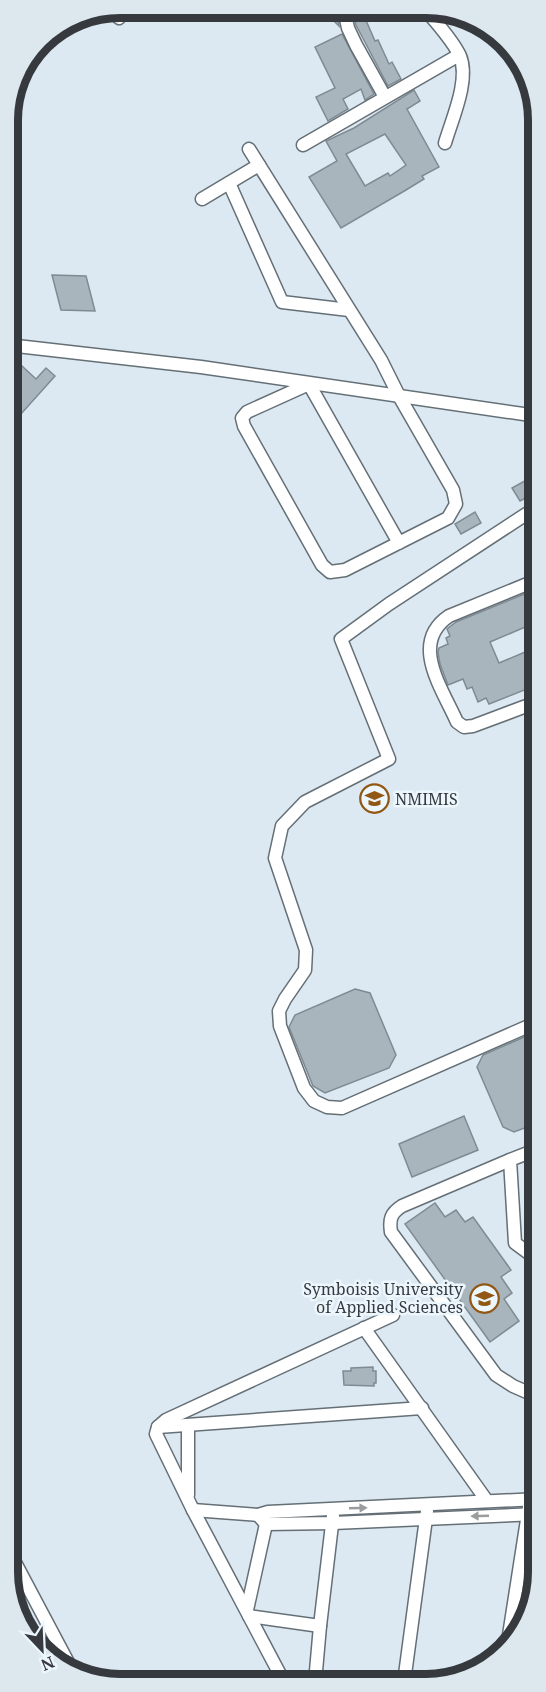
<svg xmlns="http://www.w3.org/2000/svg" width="546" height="1692" font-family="'Noto Serif',serif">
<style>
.building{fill:#a9b5bd;stroke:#7f8b92;stroke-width:1.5;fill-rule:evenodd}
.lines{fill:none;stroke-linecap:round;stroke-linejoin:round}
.minor-casing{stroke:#646f76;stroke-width:15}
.minor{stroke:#fff;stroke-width:12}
.oneway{fill:#9a9c9e}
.labels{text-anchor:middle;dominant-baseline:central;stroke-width:5;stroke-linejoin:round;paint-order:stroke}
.poi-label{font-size:16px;fill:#363a3e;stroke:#ecf6fd;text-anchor:start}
.rim{fill:none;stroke:#363a3e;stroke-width:8}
</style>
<rect width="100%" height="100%" fill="#dde9f2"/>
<g class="building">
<polygon points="322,9 336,9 339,26"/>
<polygon points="352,9 361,9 375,41 378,40 389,64 392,62 401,79 388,86 356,25"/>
<polygon points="342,34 374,94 365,100 361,89 343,99 348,109 328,121 316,97 335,88 315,47"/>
<path d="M414,90l6,11 -13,8 32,58 -17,9 2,3 -18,11 -65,38 -32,-51 28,-16 -11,-20 28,-13zM385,134l21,31 -16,11 -2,-3 -23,13 -19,-32z"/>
<polygon points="52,275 86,276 95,311 61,310"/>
<polygon points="8,353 36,379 46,368 55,376 21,414 8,402"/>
<polygon points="537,474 537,492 520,501 512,488"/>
<polygon points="475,512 481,523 461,534 455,524"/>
<polygon points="537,589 537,622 490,642 499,663 537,647 537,685 489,704 486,698 478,702 472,687 467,689 463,679 448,685 440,664 438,652 439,648 448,644 446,638 450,636 447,629 456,622"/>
<polygon points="355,989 370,993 396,1055 389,1068 325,1093 313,1086 289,1027 295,1015"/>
<polygon points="538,1031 538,1123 514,1132 503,1127 477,1067 483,1055"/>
<polygon points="464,1116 478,1150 412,1177 399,1144"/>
<polygon points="435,1203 445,1217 456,1210 465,1222 473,1217 511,1270 501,1277 512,1293 504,1299 519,1321 490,1342 405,1224"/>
<polygon points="373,1367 373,1371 376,1371 376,1383 374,1383 374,1386 344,1385 343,1371 351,1371 351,1368"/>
</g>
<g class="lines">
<defs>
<g id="minor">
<polyline points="344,9 348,28 356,45 385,97"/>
<path d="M426,10c11,14 26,29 34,46 10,24 -8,63 -15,87"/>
<polyline points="119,18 123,8"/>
<polyline points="303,145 459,55"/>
<polyline points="249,149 381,360 399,396 453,490 456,504 448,518 345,570 330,572 322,565 244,426 242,418 247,412 309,384 399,543"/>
<polyline points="229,183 282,302 349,310"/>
<polyline points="202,199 259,165"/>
<polyline points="8,345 201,367 537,416"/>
<polyline points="537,507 389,604 341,639 389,759 305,802 282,826 275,858 306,950 305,970 285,999 279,1011 280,1026 304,1088 314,1101 327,1107 342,1108 538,1022"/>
<path d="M537,580l-88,36c-40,27 -7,72 8,106l7,5 9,-1 64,-24"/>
<polyline points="538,1149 510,1160 515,1243 538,1260"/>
<path d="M510,1160l-108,46c-11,7 -13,13 -11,26l105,143 17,11 25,11"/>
<polyline points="364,1328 487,1501"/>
<polyline points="158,1427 422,1408"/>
<polyline points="188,1495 188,1425"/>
<polyline points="193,1510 258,1515 268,1512 538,1499"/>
<polyline points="258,1515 266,1524 333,1523 538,1514"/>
<polyline points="10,1553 71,1668"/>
<polyline points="535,1587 538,1568"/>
<polyline points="247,1610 266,1524"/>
<polyline points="249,1616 320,1626 333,1516"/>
<polyline points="507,1648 529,1507"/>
<polyline points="284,1682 193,1510 156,1434 158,1427 166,1420 393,1315"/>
<polyline points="315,1682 320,1626"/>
<polyline points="404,1682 427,1511"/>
</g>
</defs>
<use href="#minor" class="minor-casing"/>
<use href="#minor" class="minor"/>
</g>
<defs><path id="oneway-solid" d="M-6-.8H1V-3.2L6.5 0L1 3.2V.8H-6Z" transform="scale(1.5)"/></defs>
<g class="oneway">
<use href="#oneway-solid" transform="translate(358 1508) rotate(-2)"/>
<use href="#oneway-solid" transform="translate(480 1516) rotate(178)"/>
</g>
<defs>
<symbol id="university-ring" viewBox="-11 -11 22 22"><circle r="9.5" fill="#ecf6fd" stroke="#915713" stroke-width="1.5"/><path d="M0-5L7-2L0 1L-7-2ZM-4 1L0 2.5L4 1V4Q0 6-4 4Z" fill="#915713"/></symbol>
</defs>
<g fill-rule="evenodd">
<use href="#university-ring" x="358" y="782" width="33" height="33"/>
<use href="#university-ring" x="468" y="1282" width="33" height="33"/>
</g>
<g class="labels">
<g class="poi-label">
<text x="395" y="799">NMIMIS</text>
<text x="463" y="1289" text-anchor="end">Symboisis University<tspan x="463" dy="18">of Applied Sciences</tspan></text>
</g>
</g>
<path d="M0 0H546V1692H0ZM120 18H426A102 102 0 0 1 528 120V1572A102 102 0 0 1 426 1674H120A102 102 0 0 1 18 1572V120A102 102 0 0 1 120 18Z" fill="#dde7ee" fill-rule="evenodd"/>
<path class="rim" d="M120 18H426A102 102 0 0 1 528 120V1572A102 102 0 0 1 426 1674H120A102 102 0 0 1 18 1572V120A102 102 0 0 1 120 18Z"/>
<g transform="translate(42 1650) rotate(157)" stroke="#ecf6fd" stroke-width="4.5" paint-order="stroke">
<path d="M0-4.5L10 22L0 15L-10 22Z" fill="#363a3e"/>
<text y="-9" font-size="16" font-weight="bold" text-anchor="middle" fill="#363a3e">N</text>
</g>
</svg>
